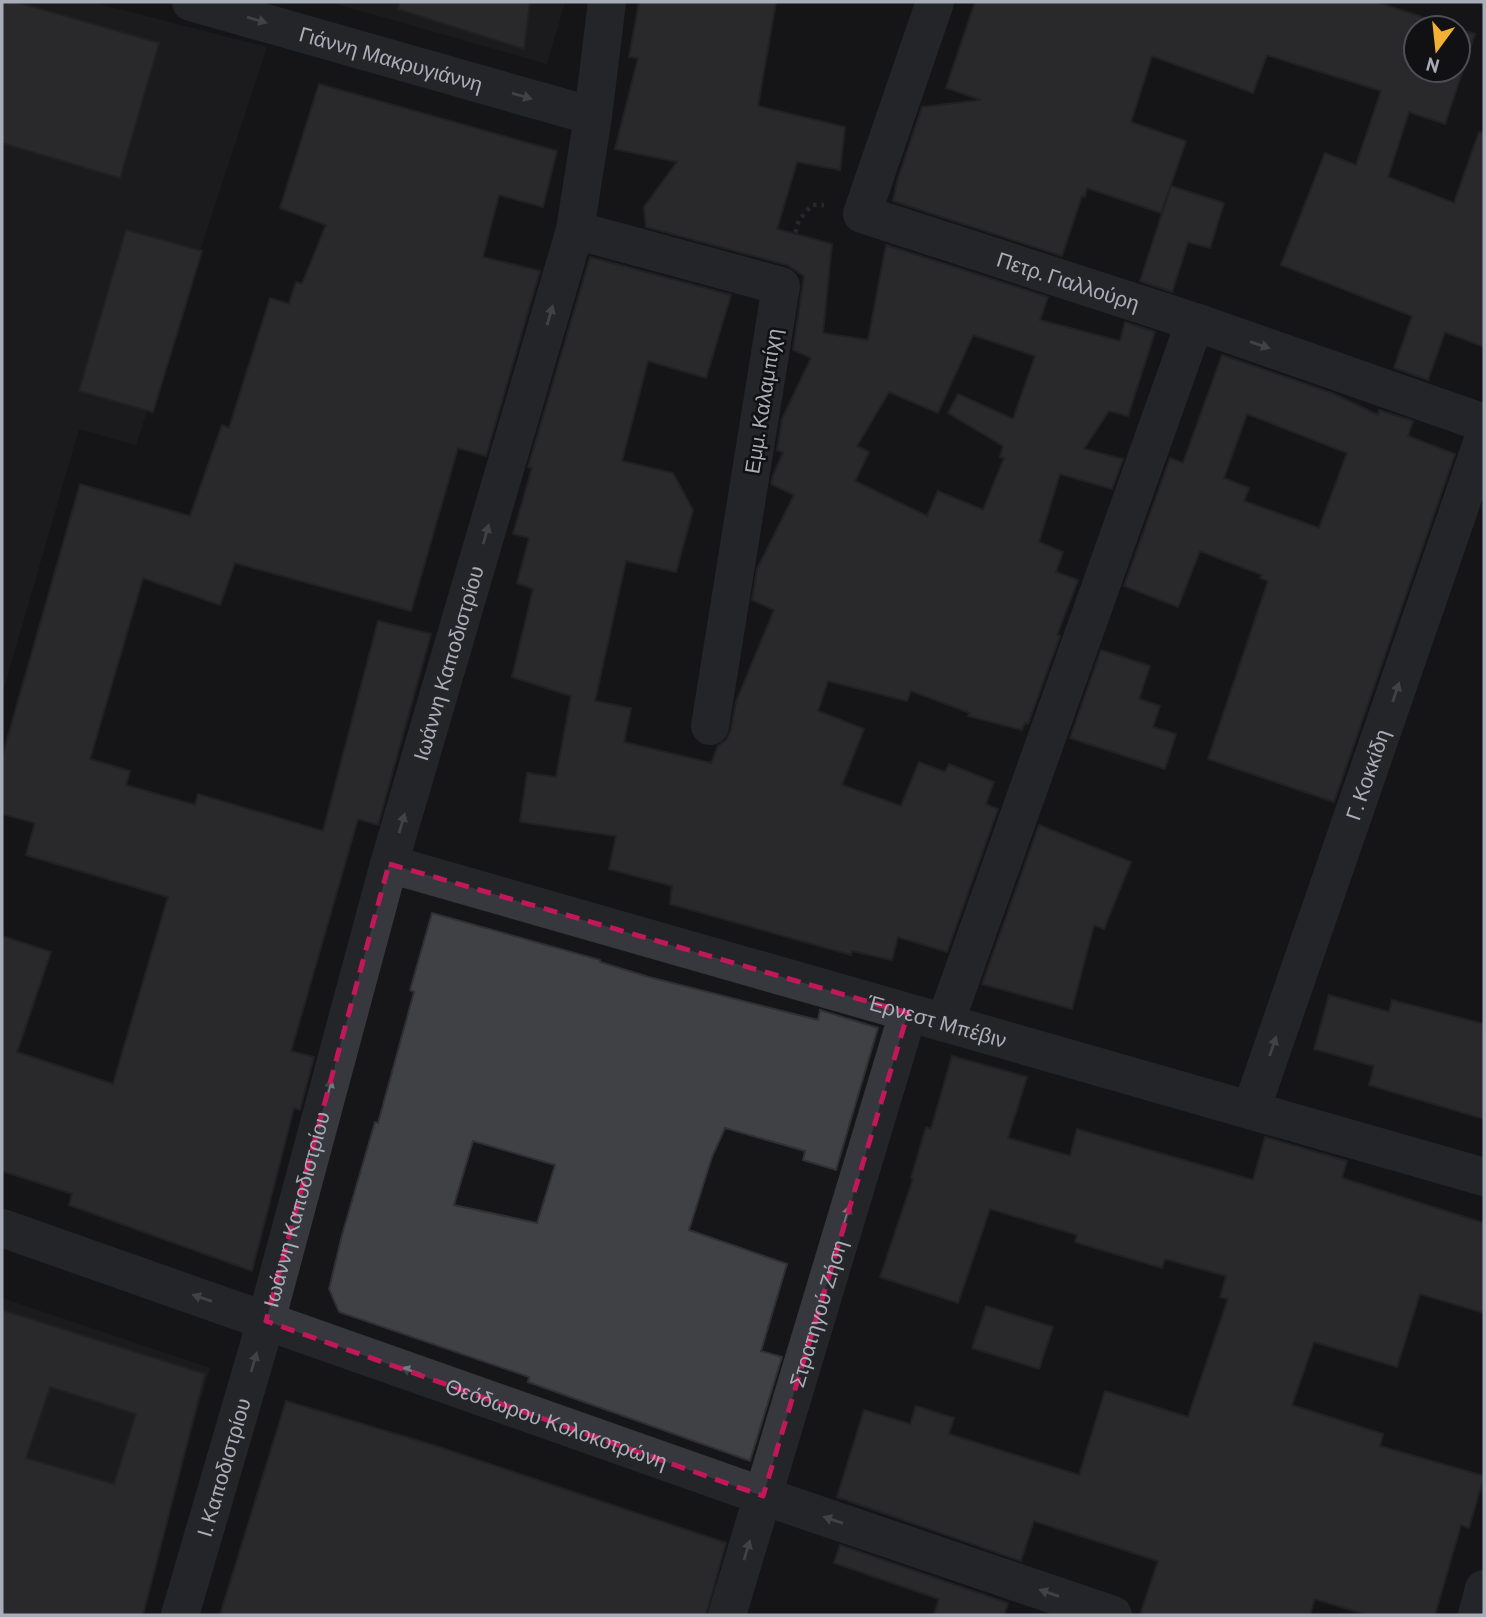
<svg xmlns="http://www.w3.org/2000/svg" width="1486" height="1617" font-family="'PT Sans',sans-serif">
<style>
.built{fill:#222225}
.building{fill:#404145;stroke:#303034;stroke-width:2;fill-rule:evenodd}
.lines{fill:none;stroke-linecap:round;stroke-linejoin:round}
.path{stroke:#3d3f44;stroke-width:4.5;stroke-dasharray:3.5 5;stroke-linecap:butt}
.minor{stroke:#37383d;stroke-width:38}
.oneway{fill:#757881}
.marked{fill:none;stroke:#c2185b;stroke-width:5;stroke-dasharray:14 9;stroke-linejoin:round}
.labels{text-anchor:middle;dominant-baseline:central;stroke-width:5;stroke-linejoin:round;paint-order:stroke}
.street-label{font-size:21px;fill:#a8adb8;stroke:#111113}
</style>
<rect width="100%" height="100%" fill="#161618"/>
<g class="built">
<polygon points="2,2 91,2 267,47 136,445 79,429 2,695"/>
<polygon points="330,2 565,2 547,64"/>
<polygon points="2,1298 210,1368 137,1615 2,1615"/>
</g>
<g class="building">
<polygon points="2,2 16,2 159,43 120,178 2,143"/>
<polygon points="399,2 530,2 524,49 398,9"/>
<path d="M639,2h137l-18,104 87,21 -5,43 -43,-8 -20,67 55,15 -9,89 45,7 18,-95 162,52 -8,23 80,21 5,-19 30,10 -27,84 -19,-5 -25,38 39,10 -11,30 -52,-15 -21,68 24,10 -7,20 22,8 -21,55 3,1 -32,88 -3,-1 -3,7 -54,-14 2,-3 -59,-22 -4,10 -79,-20 -10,30 46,18 -22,56 59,21 18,-44 26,10 4,-8 45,18 -8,22 12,5 -51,143 -49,-15 -6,23 -40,-9 -1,4 -181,-51 2,-18 -63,-17 7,-33 -96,-14 7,-49 29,4 15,-81 -59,-19 21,-88 -16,-6 12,-45 -16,-4 19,-66 -4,-1 62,-210 141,38 -25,83 -58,-17 -26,100 51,12 20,37 -17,62 -50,-11 -31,140 36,7 -7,34 87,21 7,-17 8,-6 5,-10 5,-28 38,-92 -22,-10 5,-31 37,-74 -23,-11 2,-9 10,-22 -6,-3 5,-31 29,-61 -18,-8 11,-74 -17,-11 -141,-38 -2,-20 33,-45 -62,-13 23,-91 -9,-1zM973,335l62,21 -22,63 -55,-25 -10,19 55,33 -3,11 4,1 -21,52 -45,-19 -11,25 -72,-35 14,-29 -12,-6 32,-54 49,21z"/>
<polygon points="975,2 1377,2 1456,28 1416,28 1416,70 1458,70 1458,29 1475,34 1445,124 1409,112 1388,177 1454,203 1479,132 1484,133 1484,347 1445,332 1428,380 1394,368 1412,316 1281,265 1325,153 1356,165 1381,91 1267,55 1253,93 1152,56 1131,122 1186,141 1161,213 1087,188 1085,197 1082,196 1062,256 893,201 898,178 922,107 981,100 946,88"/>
<polygon points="319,84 557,151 543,207 499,195 483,257 540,271 486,456 458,448 411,611 235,563 220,605 143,578 90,759 130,771 126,785 195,805 198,794 323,831 378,621 431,634 378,825 358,819 291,1051 314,1057 300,1110 294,1108 252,1271 69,1205 72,1194 2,1171 2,936 51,952 17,1052 113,1084 168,897 26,855 35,823 2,814 2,757 80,484 190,516 222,425 229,428 270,298 289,304 296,282 302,284 326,225 280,208"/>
<polygon points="1171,186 1224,203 1210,248 1188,242 1172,292 1140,281"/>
<polygon points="126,230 202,251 153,412 79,391"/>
<path d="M1222,355l110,38 46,22 1,-5 34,11 -5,15 47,18 -121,348 -126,-43 60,-178 -8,-3 2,-3 -62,-24 -22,56 -54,-21 46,-128 13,5zM1247,414l100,39 -28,75 -75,-27 5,-13 -25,-10z"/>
<polygon points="1101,650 1150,666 1139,699 1160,706 1153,727 1176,734 1165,769 1070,738"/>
<polygon points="1039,825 1131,862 1104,929 1094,925 1072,1009 982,984"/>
<path d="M432,913l168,47v2l49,15 169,43 2,-10 58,18 -42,142 -33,-10 2,-9 -80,-23 -13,29 -23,73 98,34 -26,87 21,6 -32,104 -222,-79 1,-5 -190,-65 -10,-23 13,-54 33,-113 3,1 36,-131 -4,-2zM473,1141l82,24 -18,58 -83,-18z"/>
<polygon points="1329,995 1389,1012 1392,1000 1484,1024 1484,1119 1369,1085 1374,1066 1314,1049"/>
<polygon points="952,1056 1027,1077 1008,1138 1070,1156 1077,1129 1253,1180 1265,1137 1347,1161 1342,1178 1484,1223 1484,1313 1420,1294 1397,1367 1314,1342 1292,1405 1383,1434 1380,1446 1484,1476 1469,1528 1461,1525 1435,1615 1367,1615 1315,1599 1310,1615 1140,1615 1158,1561 1034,1521 1021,1561 837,1497 864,1410 910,1424 916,1406 954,1418 949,1434 1079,1475 1105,1391 1188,1417 1228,1299 1220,1297 1226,1276 1165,1259 1162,1268 1075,1242 1077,1235 990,1209 958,1303 880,1277 913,1179 911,1178 926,1127 931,1129"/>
<polygon points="986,1306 1053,1327 1039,1369 972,1348"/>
<path d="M2,1310l203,64 -62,241h-141zM50,1387l86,27 -22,70 -88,-26z"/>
<polygon points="286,1401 436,1446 726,1543 706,1615 220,1615"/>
<polygon points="840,1545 1008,1603 1004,1615 934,1615 939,1599 834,1563"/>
</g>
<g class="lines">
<polyline class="path" points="791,249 799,220 812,205 824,205"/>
<g class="minor">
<path id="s1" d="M191,2l402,114"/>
<path id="s2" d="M935,2l-73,212 333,108 289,101"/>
<polyline points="575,230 781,286 710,726"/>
<path id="s3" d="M389,864l1095,313"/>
<polyline points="945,1023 1195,322"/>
<path id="s4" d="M1251,1110l233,-673"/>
<path id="s5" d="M2,1228l761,268 350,119"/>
<path id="s6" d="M180,1615l86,-294 123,-457 186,-634 18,-114 14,-114"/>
<path id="s7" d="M727,1615l181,-602"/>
<polyline points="1477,1615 1484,1589"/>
</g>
</g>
<defs><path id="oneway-solid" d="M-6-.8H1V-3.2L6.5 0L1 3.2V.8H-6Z" transform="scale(1.75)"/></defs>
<g class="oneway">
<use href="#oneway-solid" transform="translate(257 20) rotate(16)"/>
<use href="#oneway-solid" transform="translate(522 96) rotate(16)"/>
<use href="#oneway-solid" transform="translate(550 315) rotate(-74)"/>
<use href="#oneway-solid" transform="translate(1260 345) rotate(19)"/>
<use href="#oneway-solid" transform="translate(486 534) rotate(-74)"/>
<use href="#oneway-solid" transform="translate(1396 692) rotate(-71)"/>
<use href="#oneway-solid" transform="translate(402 823) rotate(-74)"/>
<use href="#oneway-solid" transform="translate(1273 1046) rotate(-71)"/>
<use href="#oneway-solid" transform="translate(329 1089) rotate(-75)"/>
<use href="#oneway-solid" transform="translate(847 1215) rotate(-73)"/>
<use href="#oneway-solid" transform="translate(202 1298) rotate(-161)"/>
<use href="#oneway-solid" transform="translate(254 1362) rotate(-74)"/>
<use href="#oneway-solid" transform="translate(411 1371) rotate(-161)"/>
<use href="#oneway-solid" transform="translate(833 1520) rotate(-161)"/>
<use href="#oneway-solid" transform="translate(747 1550) rotate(-73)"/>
<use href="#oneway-solid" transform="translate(1049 1593) rotate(-161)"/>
</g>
<path d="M0 0H1486V1617H0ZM389,864l519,149 -145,483 -497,-175z" fill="#161618" fill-opacity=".55" fill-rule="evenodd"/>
<path class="marked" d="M389,864l519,149 -145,483 -497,-175z"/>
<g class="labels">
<g class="street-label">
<text stroke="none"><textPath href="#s1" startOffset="208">Γιάννη Μακρυγιάννη</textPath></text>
<text stroke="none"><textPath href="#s2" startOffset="441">Πετρ. Γιαλλούρη</textPath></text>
<text transform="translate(763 401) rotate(-81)">Εμμ. Καλαμπίχη</text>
<text stroke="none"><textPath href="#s6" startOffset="989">Ιωάννη Καποδιστρίου</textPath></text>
<text stroke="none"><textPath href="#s4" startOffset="355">Γ. Κοκκίδη</textPath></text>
<text stroke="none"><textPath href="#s3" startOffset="570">Έρνεστ Μπέβιν</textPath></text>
<text stroke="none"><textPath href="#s6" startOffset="422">Ιωάννη Καποδιστρίου</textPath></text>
<text stroke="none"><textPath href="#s7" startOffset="315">Στρατηγού Ζήση</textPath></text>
<text stroke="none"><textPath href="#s5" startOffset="588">Θεόδωρου Κολοκοτρώνη</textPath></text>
<text stroke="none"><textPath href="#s6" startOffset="154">Ι. Καποδιστρίου</textPath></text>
</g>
</g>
<rect width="1486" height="1617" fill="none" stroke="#a8adb8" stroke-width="7"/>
<g transform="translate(1437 49) rotate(195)"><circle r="33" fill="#111113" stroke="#4d4f55" stroke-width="2"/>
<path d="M0-5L12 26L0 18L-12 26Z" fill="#f2b134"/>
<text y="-10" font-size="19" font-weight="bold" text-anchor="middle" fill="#a8adb8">N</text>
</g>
</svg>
